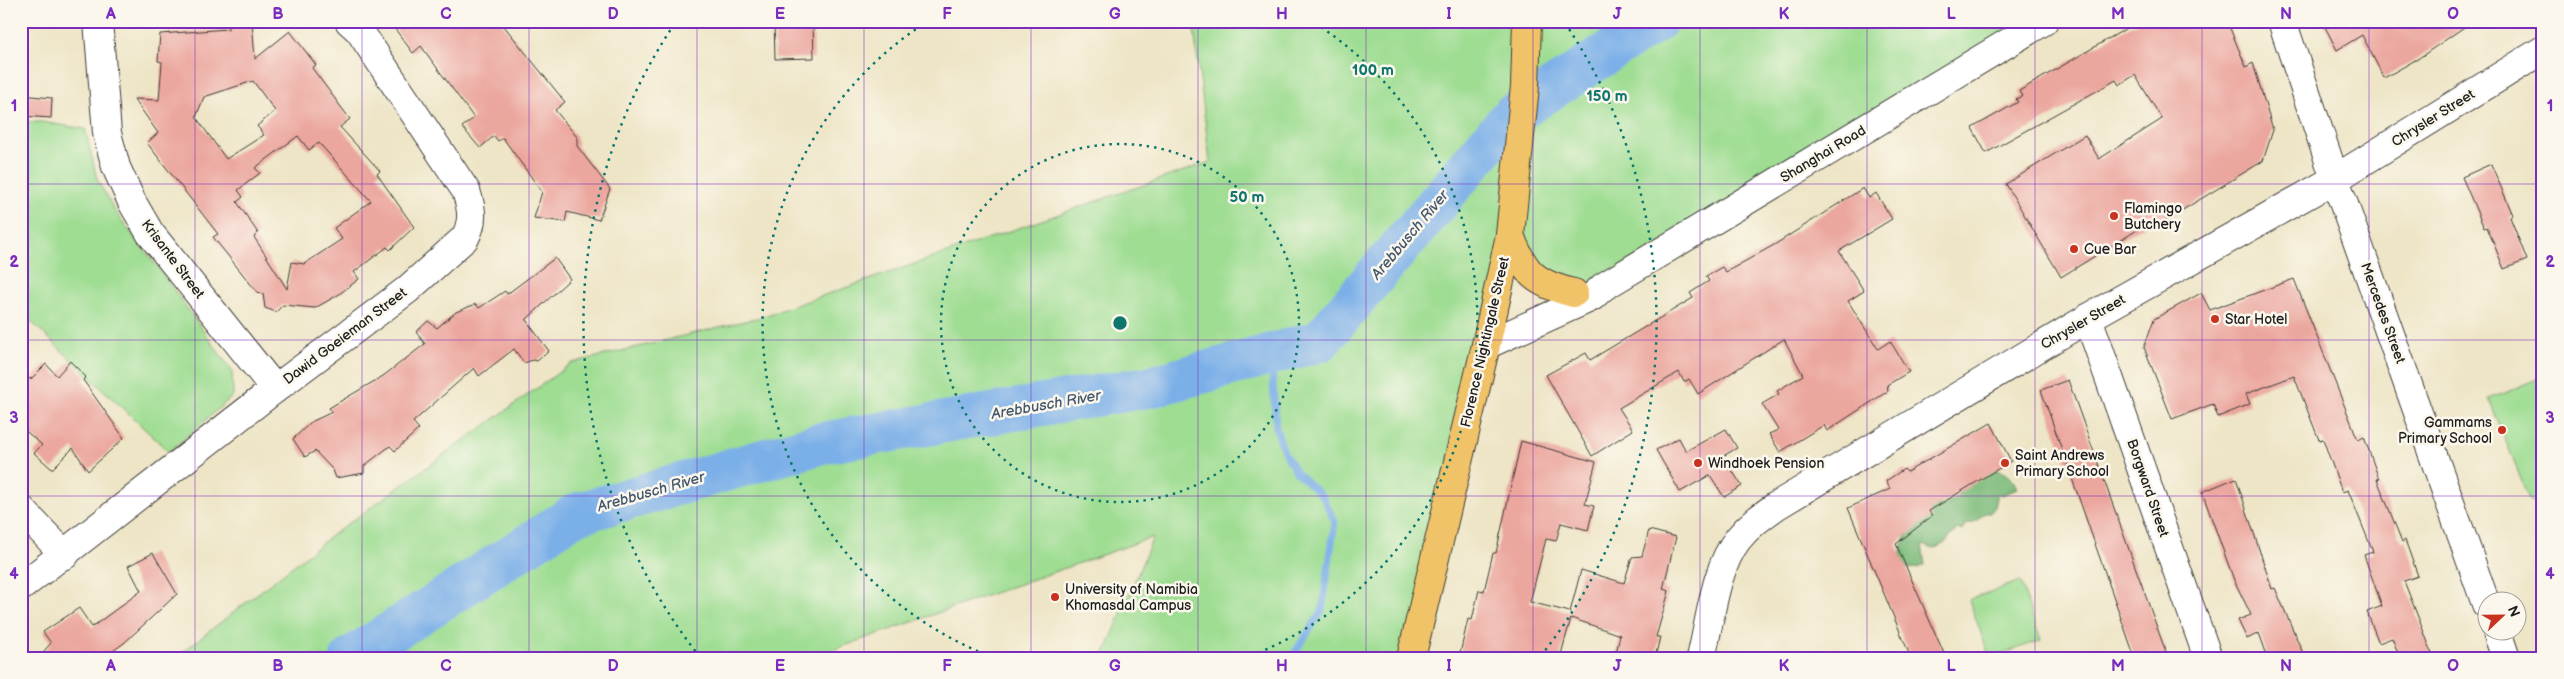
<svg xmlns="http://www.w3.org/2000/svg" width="2564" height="679" font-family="'Balsamiq Sans',sans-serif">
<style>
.green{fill:#9edd92;stroke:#5d7c57}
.forest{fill:#7ebc7c;stroke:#4d6c4c}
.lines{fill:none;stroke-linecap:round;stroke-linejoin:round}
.stream{stroke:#7aafe8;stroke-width:7}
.river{stroke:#7aafe8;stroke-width:42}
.building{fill:#eba69e;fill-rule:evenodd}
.minor-casing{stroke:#3c3a36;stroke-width:30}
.major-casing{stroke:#3c3a36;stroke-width:30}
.minor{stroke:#fff;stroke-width:28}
.major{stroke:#f1c369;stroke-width:28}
.grid{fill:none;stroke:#7b2cbf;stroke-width:1;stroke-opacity:0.55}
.ring{fill:none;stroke:#0f766e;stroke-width:2.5;stroke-dasharray:2.5 5}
.poi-dot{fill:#c8321e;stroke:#fbf7ec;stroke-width:2}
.labels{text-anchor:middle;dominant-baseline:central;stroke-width:5;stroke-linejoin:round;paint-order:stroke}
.street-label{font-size:14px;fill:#1c1c1c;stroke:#fbf7ec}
.poi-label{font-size:14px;fill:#1c1c1c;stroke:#fbf7ec;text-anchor:start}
.water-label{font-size:15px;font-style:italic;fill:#42576e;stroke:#fbf7ec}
.centre{fill:#0f766e;stroke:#fbf7ec;stroke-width:2.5}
.ring-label{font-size:15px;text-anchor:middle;font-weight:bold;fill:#0f766e;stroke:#fbf7ec;stroke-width:5;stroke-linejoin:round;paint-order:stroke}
.neatline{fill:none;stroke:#7b2cbf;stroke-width:2}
.grid-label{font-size:16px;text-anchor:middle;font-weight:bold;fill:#7b2cbf}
</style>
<rect width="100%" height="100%" fill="#fbf7ec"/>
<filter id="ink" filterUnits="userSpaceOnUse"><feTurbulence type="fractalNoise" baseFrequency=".02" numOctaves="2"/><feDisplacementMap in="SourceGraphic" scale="10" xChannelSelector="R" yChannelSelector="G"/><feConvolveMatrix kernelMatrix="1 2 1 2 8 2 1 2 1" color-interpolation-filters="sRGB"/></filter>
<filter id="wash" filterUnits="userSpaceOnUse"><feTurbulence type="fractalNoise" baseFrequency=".0096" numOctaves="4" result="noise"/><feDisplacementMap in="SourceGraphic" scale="20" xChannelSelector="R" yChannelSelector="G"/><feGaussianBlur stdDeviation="1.12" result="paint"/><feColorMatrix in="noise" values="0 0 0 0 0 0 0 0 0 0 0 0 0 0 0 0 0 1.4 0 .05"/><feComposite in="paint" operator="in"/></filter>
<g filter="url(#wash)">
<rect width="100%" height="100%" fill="#eee5c6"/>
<g class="green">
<polygon points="1193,21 2044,21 1574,293 1518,257 1411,658 1103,658 1153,537 810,658 175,658 331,536 572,363 761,317 1210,162"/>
<polygon points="21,122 42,122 85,129 97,179 116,213 159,269 232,371 233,396 169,452 21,312"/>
<polygon points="2543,377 2543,497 2530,502 2489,399"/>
<polygon points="2020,581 2041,640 1990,658 1969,600"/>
</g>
<path class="forest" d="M1996,470c12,2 17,8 21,19l-15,6 -4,-2 -3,14 -5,6h-5l-9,8 -11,4 -3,6 -5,-2 -14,16 -10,4 -11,-4 3,20c-44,18 -18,-40 -1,-53 7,-6 18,-6 25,-10 10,-5 14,-15 22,-22 7,-5 16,-7 25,-10z"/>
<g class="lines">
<polyline class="stream" points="1271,354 1276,428 1284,452 1296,472 1323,497 1335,522 1322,611 1291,658"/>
<polyline class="river" points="351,658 576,514 822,443 1153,386 1320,341 1512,115 1657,21"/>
</g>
<g id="blocks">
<g class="building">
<path d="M252,21l3,38 35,-28 26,34 -4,3 38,51 -10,8 40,44 -3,3 37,53 -24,23 -3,-3 -33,25 5,7 -21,16 -23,13 -32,-3 -7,7 -11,-4 -2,-14 -6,-2 -44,-55 5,-3 -71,-91 11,-10 -24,-34 25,1 3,-38 -4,-1 2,-27 68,-5v-7zM253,81l22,30 -18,15 7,9 -38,24 -30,-42 8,-20zM298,136l11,14 10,-7 52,58 -37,27 8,11 -38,25 -12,-2 -5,27 -33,-52 4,-4 -21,-31 6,-5 -5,-7 22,-17 -5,-5z"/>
<polygon points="389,21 500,21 565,102 555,110 577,137 577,146 610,189 599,220 567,212 565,222 534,218 542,192 503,138 498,141 494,136 480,148 462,127 474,118 421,46 413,53"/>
<polygon points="774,21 813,21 814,58 775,59"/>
<polygon points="2139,21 2227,21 2246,67 2253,63 2273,130 2263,161 2158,225 2155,219 2061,277 2006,184 2085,135 2099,159 2162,119 2135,75 2119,85 2116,80 1986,153 1972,128 2018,102 2016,99 2022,96 2019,91"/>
<polygon points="2322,21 2473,21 2419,58 2384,78 2362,35 2337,50"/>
<polygon points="21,95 52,98 51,118 21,116"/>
<polygon points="2491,164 2513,215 2510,217 2527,260 2504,269 2487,227 2484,228 2462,177"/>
<polygon points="1863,188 1869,198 1876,193 1892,219 1839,251 1864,291 1848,301 1878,349 1890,341 1909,372 1887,385 1888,391 1827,431 1824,425 1780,452 1769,434 1778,430 1762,404 1779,394 1777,391 1803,375 1784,339 1698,394 1689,379 1684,382 1679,372 1619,408 1633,430 1592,456 1546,375 1586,353 1590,360 1693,298 1690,293 1709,281 1706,276 1722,267 1726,272 1774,245"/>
<polygon points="555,258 570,279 526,320 549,351 537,361 533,360 524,363 514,349 479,376 474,368 413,422 419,429 395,451 390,446 364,466 364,473 336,478 333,470 315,451 305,457 293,439 311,422 332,412 329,408 383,376 425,344 416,332 428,321 437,328 456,312 476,304 479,308 505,291 507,294"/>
<polygon points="2294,279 2358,440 2364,437 2379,479 2377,479 2402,542 2405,540 2418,576 2404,581 2434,658 2400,658 2392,638 2379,643 2367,612 2382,606 2364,555 2373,552 2348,490 2342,492 2323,439 2319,440 2294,376 2246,394 2250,404 2218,417 2213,404 2172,419 2144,347 2154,319 2201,293 2210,310"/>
<polygon points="70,361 86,377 83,380 124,438 88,471 73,448 52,469 34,453 42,445 21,427 21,377 31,379 46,364 57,376"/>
<polygon points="2068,380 2168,658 2135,658 2041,390"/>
<polygon points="1991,423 2011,461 1929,511 1932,516 1896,544 1946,658 1911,658 1848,508 1890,489 1886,481 1904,469 1907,472"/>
<polygon points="1726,429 1737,448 1723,456 1742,486 1724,497 1710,475 1680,492 1656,450 1679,438 1686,451"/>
<polygon points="1521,441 1596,462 1585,504 1594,506 1588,530 1561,523 1556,541 1546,539 1530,602 1570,612 1581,570 1624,583 1632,557 1642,556 1649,530 1676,537 1663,589 1669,591 1656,637 1660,637 1655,658 1615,658 1620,635 1571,618 1560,658 1459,658 1468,619 1472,620 1479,590 1484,591 1493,553 1496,553"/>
<polygon points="2236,478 2272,589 2275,588 2305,658 2268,658 2259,633 2247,639 2238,620 2251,615 2234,580 2202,492"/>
<polygon points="153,553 177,594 124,643 103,658 38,658 51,643 43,632 79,608 92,627 141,591 128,566"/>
</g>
</g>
</g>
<g filter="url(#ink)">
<use href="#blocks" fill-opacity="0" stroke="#3c3a36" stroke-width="1"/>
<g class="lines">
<defs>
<g id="minor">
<polyline points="98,21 107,133 116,167 132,202 150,233 275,389"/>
<polyline points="2282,21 2335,179 2486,604"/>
<polyline points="2088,318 2208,658"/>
<polyline points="1486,345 1592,297 1603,287 2044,21"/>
<polyline points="21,509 65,555"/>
<path d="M21,587l254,-198 132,-99 58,-52c9,-17 7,-29 1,-47l-107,-161 -10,-9"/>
<polyline points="2497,632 2506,658"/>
<path d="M1701,658c9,-36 14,-90 37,-119 11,-14 24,-23 38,-33l312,-188 247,-139 208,-129"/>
</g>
<g id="major">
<path d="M1510,235c13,37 25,49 64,58"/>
<polyline points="1411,658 1486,345 1510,235 1525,86 1527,21"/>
</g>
</defs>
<use href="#minor" class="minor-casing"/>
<use href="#major" class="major-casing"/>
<use href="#minor" class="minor"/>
<use href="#major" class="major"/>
</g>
</g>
<path class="grid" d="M195,21v637M362,21v637M529,21v637M697,21v637M864,21v637M1031,21v637M1198,21v637M1366,21v637M1533,21v637M1700,21v637M1867,21v637M2035,21v637M2202,21v637M2369,21v637M21,184h2522M21,340h2522M21,496h2522"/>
<g class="ring">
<circle cx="1120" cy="323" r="179"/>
<path d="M992 657A358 358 0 0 1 925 23M1315 23A358 358 0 0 1 1248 657"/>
<path d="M700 657A537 537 0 0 1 675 23M1565 23A537 537 0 0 1 1540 657"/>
</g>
<g class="poi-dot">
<circle cx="2114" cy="216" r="5"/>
<circle cx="2074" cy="249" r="5"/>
<circle cx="2215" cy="319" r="5"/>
<circle cx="2502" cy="430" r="5"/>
<circle cx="1698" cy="463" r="5"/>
<circle cx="2005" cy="463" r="5"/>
<circle cx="1055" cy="597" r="5"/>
</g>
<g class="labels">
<g class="street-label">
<text transform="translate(2433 118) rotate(-32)">Chrysler Street</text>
<text transform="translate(1823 154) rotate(-31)">Shanghai Road</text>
<text transform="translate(173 259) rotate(53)">Krisante Street</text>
<text transform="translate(2383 313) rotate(70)">Mercedes Street</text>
<text transform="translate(2083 322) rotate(-30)">Chrysler Street</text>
<text transform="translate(345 336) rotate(-37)">Dawid Goeieman Street</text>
<text transform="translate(1485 342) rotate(-77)">Florence Nightingale Street</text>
<text transform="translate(2148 488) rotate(71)">Borgward Street</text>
</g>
<g class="poi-label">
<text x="2124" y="208">Flamingo<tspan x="2124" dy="16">Butchery</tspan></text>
<text x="2084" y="249">Cue Bar</text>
<text x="2225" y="319">Star Hotel</text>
<text x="2492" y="422" text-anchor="end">Gammams<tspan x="2492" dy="16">Primary School</tspan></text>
<text x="2015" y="455">Saint Andrews<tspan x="2015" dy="16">Primary School</tspan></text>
<text x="1708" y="463">Windhoek Pension</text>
<text x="1065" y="589">University of Namibia<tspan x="1065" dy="16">Khomasdal Campus</tspan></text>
</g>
<g class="water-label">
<text transform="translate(1410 235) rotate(-50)">Arebbusch River</text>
<text transform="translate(1046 405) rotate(-10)">Arebbusch River</text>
<text transform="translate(651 492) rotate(-16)">Arebbusch River</text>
</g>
</g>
<circle cx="1120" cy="323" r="8" class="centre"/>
<g class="ring-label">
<text x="1373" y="75">100 m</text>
<text x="1607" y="101">150 m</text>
<text x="1247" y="202">50 m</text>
</g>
<rect width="2564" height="679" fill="none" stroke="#fbf7ec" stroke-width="55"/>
<g transform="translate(2502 616) rotate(68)"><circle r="24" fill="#fbf7ec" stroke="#a29f99"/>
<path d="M0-4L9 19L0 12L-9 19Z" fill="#c8321e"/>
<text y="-8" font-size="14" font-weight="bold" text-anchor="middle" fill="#1c1c1c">N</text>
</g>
<rect x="28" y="28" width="2508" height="624" class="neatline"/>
<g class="grid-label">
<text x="111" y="19">A</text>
<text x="278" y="19">B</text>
<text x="446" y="19">C</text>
<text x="613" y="19">D</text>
<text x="780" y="19">E</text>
<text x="947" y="19">F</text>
<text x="1115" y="19">G</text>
<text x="1282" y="19">H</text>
<text x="1449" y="19">I</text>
<text x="1617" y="19">J</text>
<text x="1784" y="19">K</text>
<text x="1951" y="19">L</text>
<text x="2118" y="19">M</text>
<text x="2286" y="19">N</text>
<text x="2453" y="19">O</text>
<text x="14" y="111">1</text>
<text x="2550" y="111">1</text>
<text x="14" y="267">2</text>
<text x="2550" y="267">2</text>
<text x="14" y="423">3</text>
<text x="2550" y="423">3</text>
<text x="14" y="579">4</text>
<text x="2550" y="579">4</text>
<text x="111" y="671">A</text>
<text x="278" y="671">B</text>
<text x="446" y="671">C</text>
<text x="613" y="671">D</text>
<text x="780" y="671">E</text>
<text x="947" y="671">F</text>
<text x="1115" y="671">G</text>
<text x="1282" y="671">H</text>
<text x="1449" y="671">I</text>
<text x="1617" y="671">J</text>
<text x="1784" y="671">K</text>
<text x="1951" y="671">L</text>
<text x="2118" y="671">M</text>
<text x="2286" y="671">N</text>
<text x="2453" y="671">O</text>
</g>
</svg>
